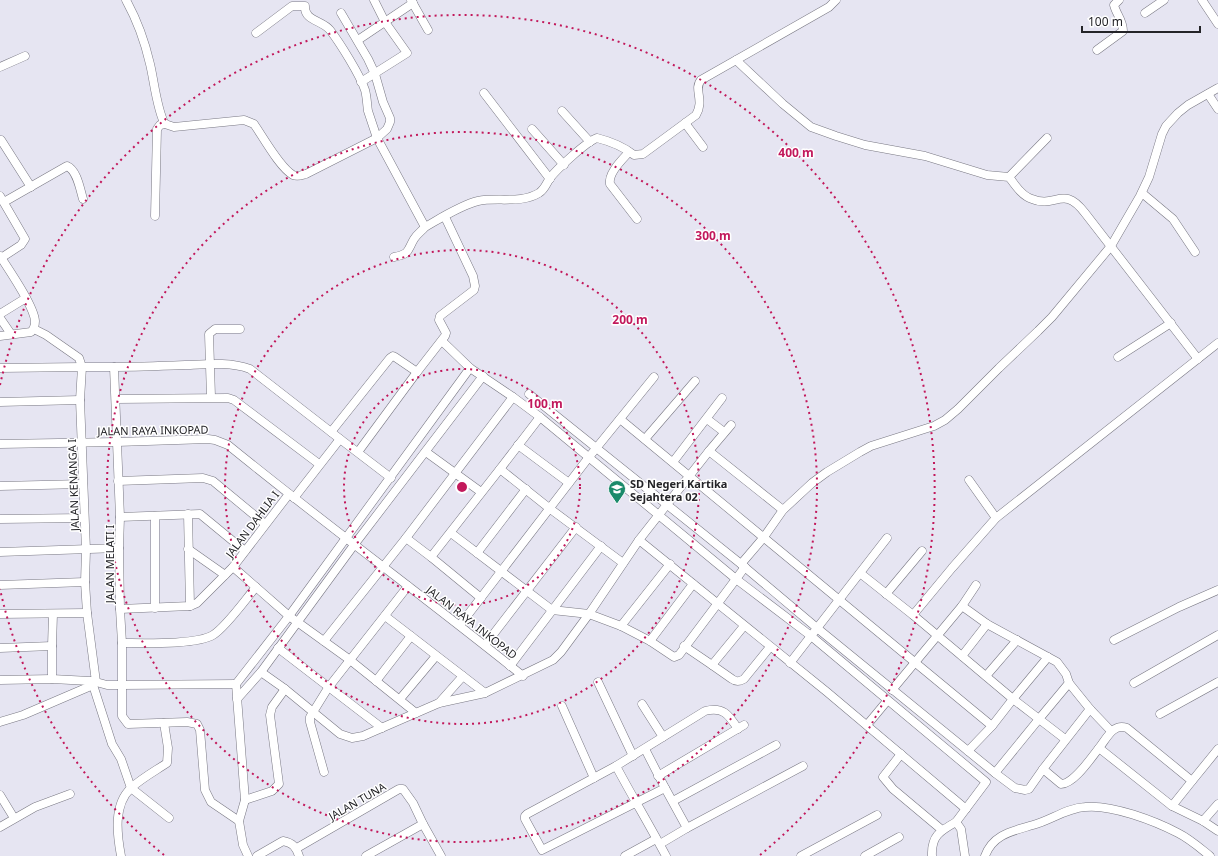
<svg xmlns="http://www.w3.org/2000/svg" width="1218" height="856" font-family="'Noto Sans',sans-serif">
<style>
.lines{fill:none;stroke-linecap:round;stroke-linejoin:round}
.minor-casing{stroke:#797883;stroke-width:9}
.minor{stroke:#fff;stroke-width:8}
.ring{fill:none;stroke:#c2185b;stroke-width:2;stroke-dasharray:2 4}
.labels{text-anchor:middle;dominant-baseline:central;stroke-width:3;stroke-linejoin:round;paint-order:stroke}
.street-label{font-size:11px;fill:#242428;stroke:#fff}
.poi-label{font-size:11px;font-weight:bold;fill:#242428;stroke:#fff;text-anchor:start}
.centre{fill:#c2185b;stroke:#fff;stroke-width:2}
.ring-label{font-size:12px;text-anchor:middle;font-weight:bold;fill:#c2185b;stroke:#fff;stroke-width:3;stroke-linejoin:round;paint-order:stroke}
</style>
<rect width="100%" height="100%" fill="#e6e5f2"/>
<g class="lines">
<defs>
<g id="minor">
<path d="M126,0c11,20 19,42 24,64 4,16 7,47 15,60l9,3 70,-7 10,4c9,13 26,44 39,51 5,2 9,0 13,-1l71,-36 48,89c16,-9 36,-22 53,-26 19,-4 43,3 61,-8 6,-4 7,-9 11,-15 7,-9 36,-36 47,-40 12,3 27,9 37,17l9,-1 53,-39c9,-15 -3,-26 5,-35l128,-73 7,-7"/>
<polyline points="411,0 428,30"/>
<polyline points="1202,0 1218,24"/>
<polyline points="1145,13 1164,0"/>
<path d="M256,33l36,-27h13c-1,15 17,14 25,24 10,13 30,45 35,60 2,7 2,15 3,21 3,9 6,18 9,27l10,-9 3,-7v-4l-7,-16 -8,-28 -7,-15 -27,-46"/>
<polyline points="358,40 413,3"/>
<path d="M1097,50l26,-19c0,-11 -7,-17 -9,-26l5,-5"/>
<path d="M736,60l47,44 28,23 25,9 29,9 60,11 62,19 22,2c6,8 13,19 23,22 24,10 31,-15 53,14l113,146"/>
<polyline points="0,67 25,56"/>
<polyline points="361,82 407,53 385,22 374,0"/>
<polyline points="484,93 550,179"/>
<polyline points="1208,94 1218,109"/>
<polyline points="562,111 590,142"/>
<polyline points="685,123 703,147"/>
<polyline points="532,129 564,165"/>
<polyline points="1,140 31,187"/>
<path d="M629,152c-7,8 -21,21 -19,32l27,35"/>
<polyline points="1009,177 1047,138"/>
<polyline points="1142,193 1173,219 1195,252"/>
<polyline points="0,196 25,239 21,245 1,258"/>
<path d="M4,202l63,-36c10,4 13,23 16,33"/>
<polyline points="155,216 157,129 160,125 165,124"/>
<path d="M0,256c9,14 34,50 35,65 0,4 -1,8 -4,11l-31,4"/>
<path d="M394,257c16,-3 13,-6 20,-18 3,-5 8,-8 11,-12"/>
<polyline points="0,314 26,298"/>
<polyline points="0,318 11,334"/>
<polyline points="34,329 46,335 79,358 82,367 114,367"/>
<polyline points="442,341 470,368 513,397"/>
<polyline points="1118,357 1171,323"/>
<polyline points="0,368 82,367 80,400 86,550 85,582 87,613 96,682 90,681 52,679 0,680"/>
<path d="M529,394l212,170 76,64 178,145 20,15 10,2 4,-1 14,-20 18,15c13,0 30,-26 38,-36l73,58 31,15 15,10"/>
<polyline points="211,397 209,334 215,329 240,329"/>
<polyline points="116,399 228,398 234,400 319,464"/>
<polyline points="0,402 80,400"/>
<polyline points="620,419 992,726"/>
<polyline points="707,419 724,432"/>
<polyline points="331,432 390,358 393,356 395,357 417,372"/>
<polyline points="645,439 695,381"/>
<path d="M0,444l117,-2 91,-3 7,1 13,5c97,79 198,153 295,231"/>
<polyline points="518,445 569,483"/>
<polyline points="709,451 731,425"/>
<polyline points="358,452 417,372 445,336 446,333 439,320 440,316 474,290 475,286 473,276 445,217"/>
<polyline points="426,452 481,492"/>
<polyline points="673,462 722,398"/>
<polyline points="500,469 540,417"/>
<polyline points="969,480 996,518"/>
<polyline points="118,481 203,478 213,481 265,524"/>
<polyline points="0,486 83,484"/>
<polyline points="294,498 340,439 391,478"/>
<polyline points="188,514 190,606"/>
<polyline points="120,517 200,514 245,551"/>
<polyline points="0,519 84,518"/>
<polyline points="451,533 552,610 589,614 621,626 650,641 674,657 679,655 745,567"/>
<polyline points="406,538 431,557 500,469 549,508 623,563"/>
<polyline points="639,540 709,451 783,510"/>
<polyline points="188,549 225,575"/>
<polyline points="0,552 119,548"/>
<polyline points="477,553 526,489"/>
<polyline points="431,557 481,598"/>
<polyline points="741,564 764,537 783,510 812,483 827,472 860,452 871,446 934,426 945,420 958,409 999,368 1038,331 1052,317 1111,246 1140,196 1149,177 1162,134 1166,126 1178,113 1188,105 1218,88"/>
<polyline points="233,567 289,616 350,660 416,713"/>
<polyline points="860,573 913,615 1013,699 1048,657"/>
<polyline points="0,585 85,582"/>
<polyline points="886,594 922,551"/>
<polyline points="962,606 976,585"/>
<polyline points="155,608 155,516"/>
<polyline points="120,609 190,606 197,603 233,567 289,494"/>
<polyline points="0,614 87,613"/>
<polyline points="913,615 952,568 996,518 1218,343"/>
<polyline points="385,616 485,693"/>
<polyline points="460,625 589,457 654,377"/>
<polyline points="621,626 670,564"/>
<polyline points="1114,640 1179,607 1218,590"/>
<polyline points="324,641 406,538 513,397 540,417 736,579 811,636 986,782 956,822"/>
<polyline points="650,641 693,584"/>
<path d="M122,643c21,0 75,2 91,-8 13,-8 32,-35 43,-48"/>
<polyline points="485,645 576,527"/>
<polyline points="52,646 53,614"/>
<polyline points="684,646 712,665 744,626"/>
<polyline points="0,648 52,646 52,679"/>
<polyline points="278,648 382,728"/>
<polyline points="962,656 987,624"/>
<polyline points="790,663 887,538"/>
<path d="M712,665l20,14c4,3 7,3 12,0l26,-32"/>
<polyline points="510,666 601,546"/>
<polyline points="261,672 285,689"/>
<polyline points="986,676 1017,640"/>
<polyline points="376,681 411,636"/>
<polyline points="598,682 633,756"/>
<polyline points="1134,683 1218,635"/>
<polyline points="93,685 112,744 121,759 131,788 169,818"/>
<polyline points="892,690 962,606 987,624 1057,662 1066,674 1069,683 1090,709 1111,731"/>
<polyline points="237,699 261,672 354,545 483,376"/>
<polyline points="400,699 436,656"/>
<polyline points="439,703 463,676"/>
<polyline points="642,704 663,737"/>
<polyline points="562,706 594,778"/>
<polyline points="1160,714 1218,682"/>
<polyline points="0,722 23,715 93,685 96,682 107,685 122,685 236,684"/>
<polyline points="867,725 887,701"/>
<polyline points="1065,739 1039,719 1069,683"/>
<path d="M1099,748c8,-10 14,-25 28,-20l65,53 -20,25"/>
<path d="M645,749l20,39 -123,62 -17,-31v-3l2,-2 89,-48c16,30 34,60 50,90"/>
<polyline points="968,751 992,726 1013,699 1039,719 995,773"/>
<polyline points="901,754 883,777 893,789 942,830"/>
<path d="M616,766l89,-55c18,-5 24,4 33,18"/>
<polyline points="1043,769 1090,709"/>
<polyline points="324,772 310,722 310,717 328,688 408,586"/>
<polyline points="658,776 744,725"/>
<polyline points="1192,781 1218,749"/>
<polyline points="0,795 14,818"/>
<polyline points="245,800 272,791 279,784 270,715 272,707 285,689 340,734 352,738 363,736 439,703 485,693 553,660 561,652 589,614 639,540 827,692 966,809"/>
<polyline points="673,801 776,745"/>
<path d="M239,821l-28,-19 -6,-12 -5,-60 -3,-6 -10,-2 -59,2 -6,-8v-73l-2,-34 -1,-61 1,-31 -6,-150c25,0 49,-1 74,-2 20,-1 43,-3 62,4l90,70"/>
<polyline points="1203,821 1218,804"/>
<polyline points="0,827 35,807 70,794"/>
<polyline points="687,828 803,766"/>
<polyline points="660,844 687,828 665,788"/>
<polyline points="297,848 399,789 403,789 413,803 423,824 441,856"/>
<path d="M121,856c-4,-22 -8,-51 10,-68 11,-10 24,-17 36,-25l1,-15 -4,-25"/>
<polyline points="248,856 243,845 239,821 245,800 236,684 289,616 470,368"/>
<path d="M257,856l26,-15c10,2 13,6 16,15"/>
<polyline points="366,856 423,824"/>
<polyline points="625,856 656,839"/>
<polyline points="801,856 877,815"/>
<polyline points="865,856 899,837"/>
<path d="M932,856c-1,-20 8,-25 24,-34l5,7 4,27"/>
<path d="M985,856c8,-22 28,-25 48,-31 18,-5 34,-17 52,-18 26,-3 70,14 93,26 12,6 22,15 32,23"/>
</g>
</defs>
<use href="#minor" class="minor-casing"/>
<use href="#minor" class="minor"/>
</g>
<g class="ring">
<circle cx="462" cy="487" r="118"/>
<circle cx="462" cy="487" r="237"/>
<circle cx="462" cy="487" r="355"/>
<path d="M164 855A473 473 0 0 1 0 589M0 385A473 473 0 1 1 760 855"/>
</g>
<defs>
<symbol id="school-pin" viewBox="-11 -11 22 30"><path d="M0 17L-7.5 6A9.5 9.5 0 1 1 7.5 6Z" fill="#1b8a6a" stroke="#fff"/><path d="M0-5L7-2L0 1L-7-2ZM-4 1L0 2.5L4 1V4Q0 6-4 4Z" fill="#fff"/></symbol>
</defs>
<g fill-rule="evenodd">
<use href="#school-pin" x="607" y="479" width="20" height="27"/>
</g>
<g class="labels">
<g class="street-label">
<text transform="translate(153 430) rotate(-1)">JALAN RAYA INKOPAD</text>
<text transform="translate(73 485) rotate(-92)">JALAN KENANGA I</text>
<text transform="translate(252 524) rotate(-53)">JALAN DAHLIA I</text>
<text transform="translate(109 564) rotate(-90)">JALAN MELATI I</text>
<text transform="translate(472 622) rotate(38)">JALAN RAYA INKOPAD</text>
<text transform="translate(357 801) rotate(-30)">JALAN TUNA</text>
</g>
<g class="poi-label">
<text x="630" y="483">SD Negeri Kartika<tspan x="630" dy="13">Sejahtera 02</tspan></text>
</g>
</g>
<circle cx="462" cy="487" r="6" class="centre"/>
<g class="ring-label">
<text x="796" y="157">400 m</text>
<text x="713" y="240">300 m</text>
<text x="630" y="324">200 m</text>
<text x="545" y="408">100 m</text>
</g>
<path d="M1082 26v6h118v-6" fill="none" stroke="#242428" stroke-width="2"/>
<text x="1088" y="26" font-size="12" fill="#242428" stroke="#ffffff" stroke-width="3" paint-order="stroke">100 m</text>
</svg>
